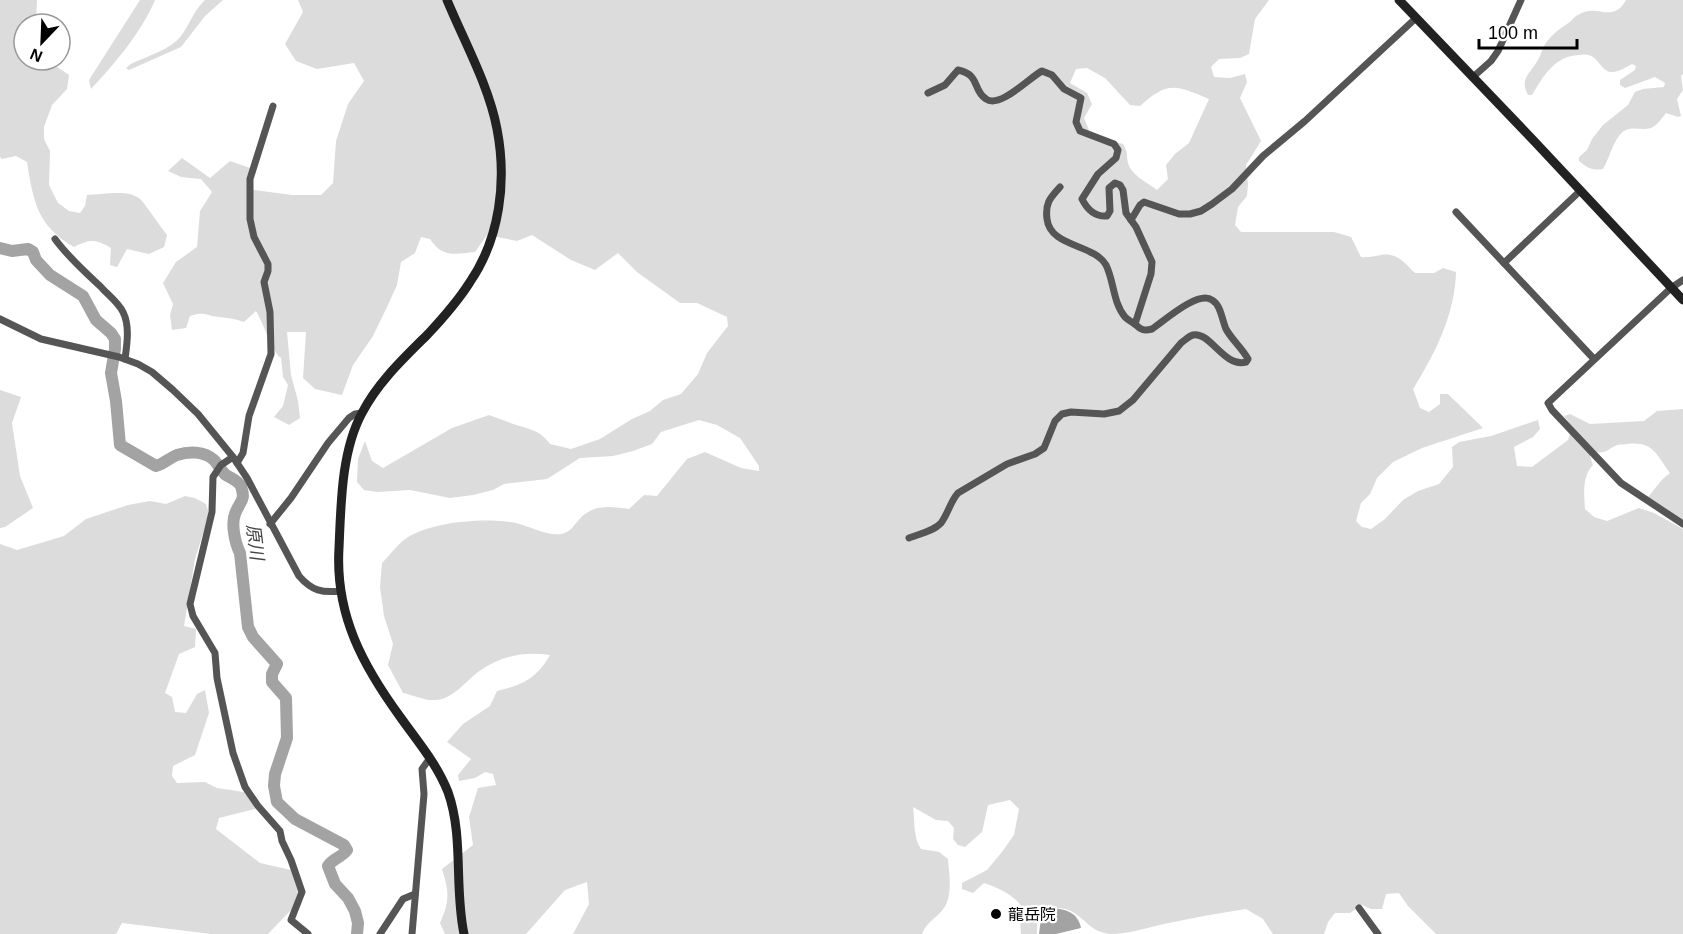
<svg xmlns="http://www.w3.org/2000/svg" width="1683" height="934" font-family="Arial,'Noto Sans JP',sans-serif">
<style>
.green{fill:#dcdcdc;fill-rule:evenodd}
.water{fill:#a3a3a3}
.lines{fill:none;stroke-linecap:round;stroke-linejoin:round}
.river{stroke:#a3a3a3;stroke-width:12}
.street{stroke:#555;stroke-width:7}
.secondary{stroke:#222;stroke-width:9}
.poi-dot{fill:#000;stroke:#fff;stroke-width:2}
.labels{text-anchor:middle;dominant-baseline:central;stroke-width:4.5;stroke-linejoin:round;paint-order:stroke}
.poi-label{font-size:16px;fill:#000;stroke:#fff;text-anchor:start}
.water-label{font-size:18px;font-style:italic;fill:#444;stroke:#fff}
</style>
<rect width="100%" height="100%" fill="#fff"/>
<g class="green">
<path d="M0,0h37l-1,24h-12v36h15l4,6 11,-1 15,10 -2,14 -15,16 -8,22v12l6,12 -1,34 9,18 11,8 11,2 5,-7 2,-11c16,0 44,-7 55,6 9,11 16,23 25,34l-3,12 -15,7 -22,-5 -10,18 -7,-2 1,-17c-16,-9 -20,-9 -37,-1 -37,-21 -41,-47 -47,-85l-11,-6 -14,3 -2,-2z"/>
<path d="M140,0h15c-14,33 -40,63 -64,89l-2,-9z"/>
<path d="M205,0h18l-18,16 -24,31 -52,23 -3,-2 5,-4c16,-8 39,-14 50,-28 9,-12 13,-26 24,-36z"/>
<path d="M298,0h971l-14,19 -6,35 -9,4 -21,1 -8,8 3,10 16,1 15,-4 2,8 -7,16 21,43 -15,24 2,19 -1,12 -9,11 -3,18 6,7h93l17,5 10,20c7,1 13,-1 20,-2 16,-3 24,8 34,18h19l9,-5 13,4c-1,42 -21,82 -43,117l7,19 9,4 11,-8v-10h8l35,34 -61,20 -29,14 -16,16 -7,16 -9,9 -5,18 6,6 9,2 14,-10 18,-19 15,-9 21,-7 14,-17 -1,-20 7,-5 32,-6 47,-16 2,9 -7,8 -19,10 3,19 15,1 36,-27 4,-14 -8,-10 6,-2 20,10 54,-3 13,-10 26,-2v111l-35,-23c8,-9 13,-18 22,-24 -14,-19 -17,-32 -43,-29 -4,1 -7,0 -10,1 -9,4 -11,9 -22,7l-5,4 3,9c-11,11 -9,29 -8,44l9,8 13,4 32,-13 15,5 29,16v405h-247l-28,-28 -9,-13 -13,1 -4,15h-11l-9,-4 -12,8h-15l-7,9 -4,12h-51l-10,-15 -17,-10c-27,4 -54,9 -82,15 -18,4 -36,10 -54,10 -28,-2 -29,-34 -66,-24l-7,10v14h-16l-1,-13 5,-8c-5,-15 -25,-25 -41,-30l-11,10 -11,-4v-6l25,-13 15,-18 12,-17 5,-26 -9,-9 -22,5 -6,27 -17,15 -7,-2 -5,-6 1,-11 -6,-7 -12,-1 -23,-13c2,13 0,31 8,42l18,3 9,7c1,15 5,35 -4,49 -7,10 -17,13 -22,26h-349l16,-30 -2,-22 -22,8 -39,44h-81l-5,-11c10,-22 9,-32 2,-54l31,-24 -4,-28 9,-29 18,-3 -3,-11 -8,-2 -10,6 -16,3 -1,-6 13,-16 -24,-17 16,-18 27,-18 7,-15c26,-6 40,-13 53,-36 -27,-4 -49,1 -72,17 -12,9 -26,28 -43,28 -10,1 -22,-5 -32,-7l-15,-28 5,-21 -9,-28 -4,-29 2,-24c7,-7 15,-18 22,-23 24,-19 84,-23 112,-17 13,3 31,13 45,11 12,-2 15,-14 24,-20 13,-10 30,-7 44,-5l15,-14 13,1 30,-37 18,-7 36,16 18,3v-5l-19,-28 -23,-13 -18,-5 -38,12 -9,12 -19,7 -20,5 -33,2 -33,21 -43,5 -11,6 -20,5 -23,3 -40,-8 -33,2 -13,-2 -7,-8 1,-23 7,-18 7,20 11,7 69,-40 37,-13c6,2 13,5 19,7 17,7 31,6 42,22l21,5 29,-10 32,-20 18,-8 13,-11 18,-6 17,-20 9,-21 21,-27 -1,-9 -30,-14h-17l-43,-31 -19,-19 -23,17 -24,-10 -39,-25 -15,6 -30,-6 -12,17c-19,2 -33,6 -45,-13l-9,-2 -6,16 -14,9 -4,23 -10,22 -14,29 -20,29 -11,30 -27,-6 -12,-11 3,-46h-19l4,43 7,26 2,17 -11,7 -15,-8 9,-11 5,-21 -5,-8 -2,-19c-9,-6 -18,-36 -25,-47l-12,11c-9,-3 -15,-4 -25,-5 -13,-1 -14,-6 -29,-1l-4,12 -14,2 -2,-15 3,-11 -10,-21 13,-21 21,-15 3,-36 12,-19 -11,-13 -20,-2 -13,-6 14,-13 28,20 20,-17 20,7 -3,21 45,6h29l12,-12 3,-42 12,-37 16,-23 -10,-18 -37,6 -21,-8 -11,-17 18,-32zM1087,68l18,10 25,27 10,1c28,-25 35,-21 69,-7l-20,44 -14,11 -9,11 2,14 -11,11c-9,-7 -26,-15 -29,-27 -2,-10 1,-8 -5,-19l-32,-9 -7,-17 8,-14 -5,-11 -17,-10 6,-14z"/>
<path d="M1626,0h57v74l-2,2 2,14 -6,9 4,17 -3,1 -12,-4c-4,5 -8,11 -13,14 -9,5 -20,-2 -29,4 -11,8 -14,27 -21,38 -10,2 -16,-1 -24,-8v-4l8,-7 5,-11 11,-14 25,-20 7,-13 8,-3 21,-2 1,-4 -10,-6 -30,11 -5,-3v-5l15,-10 1,-4 -4,-2c-6,3 -14,9 -22,8 -8,-2 -11,-11 -17,-15 -4,-3 -9,-3 -14,-2 -24,1 -35,20 -47,40h-4c-8,-16 0,-19 8,-32 4,-5 5,-11 8,-17 7,-12 16,-17 27,-25 2,-2 4,-5 7,-6 19,-13 34,10 48,-15z"/>
<polygon points="0,390 21,397 12,423 20,476 33,508 5,527 0,528"/>
<polygon points="185,496 195,498 206,504 209,514 195,559 184,626 196,629 195,647 179,654 165,693 172,697 175,712 186,713 197,694 205,690 209,713 195,755 173,766 172,776 177,783 205,782 217,788 250,793 255,809 219,818 216,829 260,863 291,870 298,892 292,909 268,934 211,934 122,923 116,934 0,934 0,544 17,550 64,536 86,519 128,505 150,501 166,504"/>
</g>
<path class="water" d="M1051,908c16,1 27,5 30,20l-25,6h-17l2,-16z"/>
<g class="lines">
<path class="river" d="M0,248l12,3 16,-2 5,3 3,8 14,15 33,21 13,24 15,13 4,6v10l-4,24 5,28 4,44 36,21c8,-2 13,-8 21,-11 12,-4 27,-4 37,5 4,4 7,11 12,15 6,4 11,5 15,11 5,16 -1,14 -6,28 -4,10 0,29 5,39l8,74 5,10 24,27 -5,10v8l14,16 1,40 -12,36 -1,12 3,16 18,17 49,26 3,5c-6,8 -14,8 -19,16l7,18 13,14 7,13 3,12 -1,11"/>
<g class="street">
<polyline points="1473,77 1491,61 1498,51 1521,0"/>
<path d="M928,93l17,-8 13,-15c23,5 14,20 28,29 14,10 44,-22 56,-28l10,4 12,14 17,9 -5,24 4,9 34,13 4,6 -2,8 -18,16 -16,25c5,10 13,18 25,17l3,-5 -1,-23 6,-5 5,2 3,5 3,23 10,14 16,35 -1,12 -16,50"/>
<polyline points="1456,212 1594,359"/>
<polyline points="1131,220 1140,205 1144,202 1179,214 1190,214 1201,211 1212,204 1232,189 1263,156 1305,121 1416,18"/>
<path d="M55,239c13,18 30,33 46,48 7,8 17,15 22,25 7,14 4,32 2,47"/>
<polyline points="1504,263 1580,191"/>
<polyline points="1683,280 1671,288 1548,403 1552,410 1621,483 1683,524"/>
<path d="M0,319l41,20 78,18 19,7 14,8 21,18 25,24 35,43 14,21 52,98c13,15 23,17 42,15"/>
<polyline points="233,457 221,465 213,477 212,512 190,604 193,616 215,653 217,678 233,753 245,787 258,806 280,831 282,841 291,860 302,892 291,920 308,934"/>
<polyline points="237,463 243,453 249,416 271,354 270,312 264,282 268,271 268,264 254,237 250,219 250,179 273,106"/>
<polyline points="270,524 291,498 328,443 349,418 355,414 362,413"/>
<path d="M909,538c10,-4 25,-7 32,-15 7,-9 9,-21 17,-30l49,-29 28,-10 9,-6 11,-27 7,-7 9,-2 33,2 15,-3 14,-11 48,-57c4,-3 8,-7 12,-8 17,-4 31,33 53,27l2,-3c-6,-11 -16,-19 -22,-30 -4,-9 -5,-24 -14,-29 -14,-10 -48,21 -60,29 -8,2 -11,1 -16,-4 -4,-3 -8,-5 -11,-8 -12,-14 -11,-36 -19,-52 -12,-21 -56,-18 -59,-46 -2,-16 3,-21 13,-32"/>
<polyline points="1359,908 1378,934"/>
<polyline points="380,934 403,899 415,894"/>
<polyline points="412,934 424,794 422,769 430,758"/>
</g>
<g class="secondary">
<path d="M447,0c17,41 42,86 50,129 10,52 3,109 -27,153 -12,19 -27,36 -42,52 -24,24 -50,48 -66,79 -21,39 -21,92 -23,135 -4,67 24,118 62,170 17,24 36,46 47,74 16,45 6,95 16,142"/>
<polyline points="1399,0 1535,142 1683,300"/>
</g>
</g>
<circle class="poi-dot" cx="996" cy="914" r="6"/>
<g class="labels">
<g class="poi-label">
<text x="1008" y="914">龍岳院</text>
</g>
<g class="water-label">
<text transform="translate(255 542) rotate(83)">原川</text>
</g>
</g>
<g transform="translate(42 42) rotate(203)"><circle r="28" fill="#ffffff" stroke="#999999" stroke-width="1.5"/>
<path d="M0-4.5L10 22L0 15L-10 22Z" fill="#000000"/>
<text y="-9" font-size="16" font-weight="bold" text-anchor="middle" fill="#000000">N</text>
</g>
<path d="M1479 39v9h98v-9" fill="none" stroke="#000000" stroke-width="3"/>
<text x="1488" y="39" font-size="18" fill="#000000" stroke="#ffffff" stroke-width="4.5" paint-order="stroke">100 m</text>
</svg>
